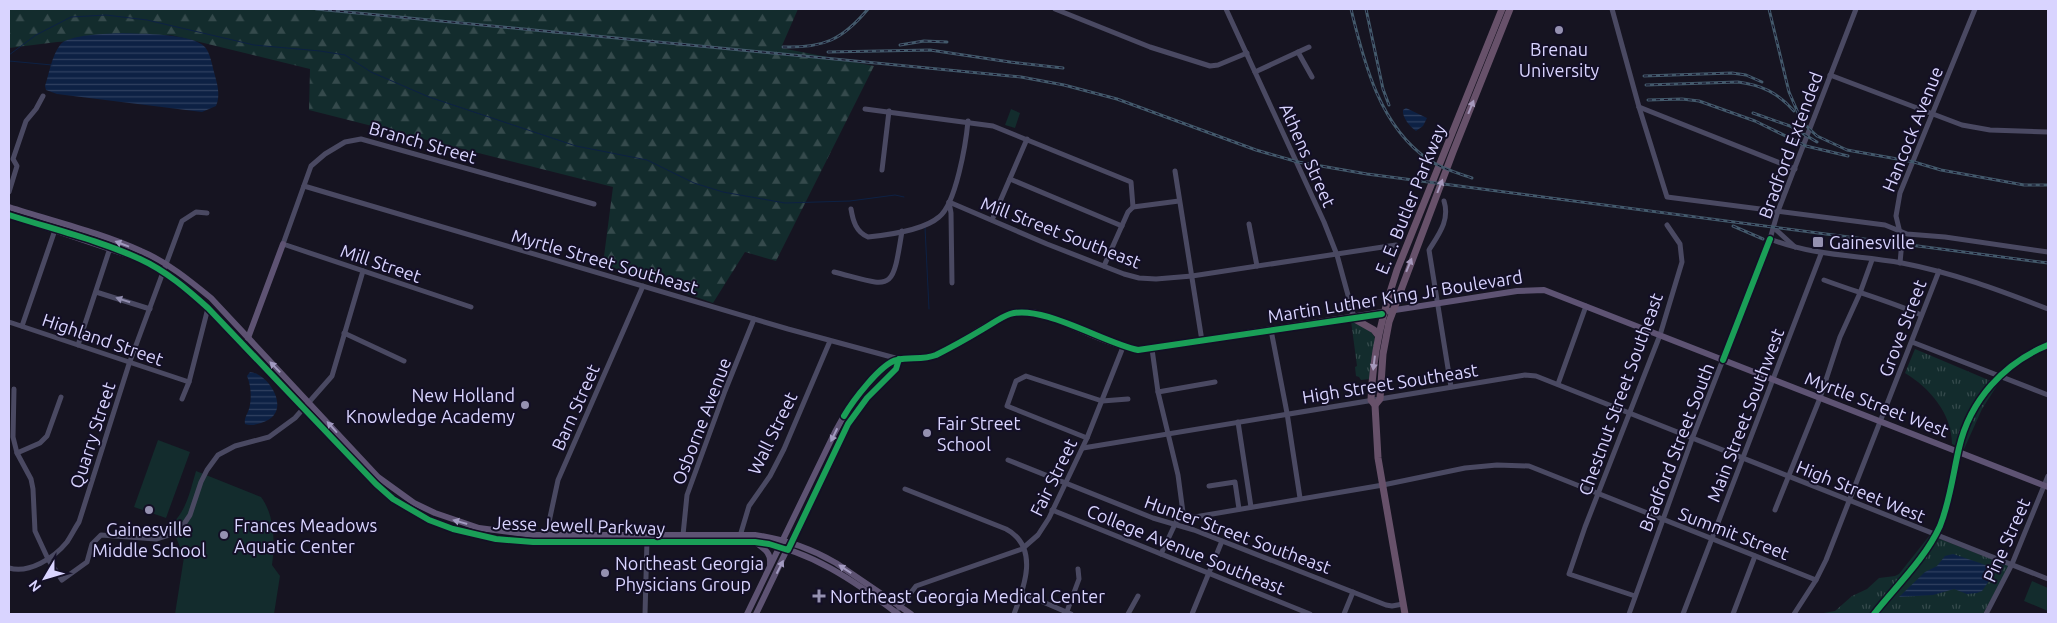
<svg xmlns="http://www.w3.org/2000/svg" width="2057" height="623" font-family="Ubuntu,sans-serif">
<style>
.forest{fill:url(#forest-firs)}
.park{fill:url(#park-tufts)}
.garden{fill:#132c2d}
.water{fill:url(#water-rules)}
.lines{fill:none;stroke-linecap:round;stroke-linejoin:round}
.stream{stroke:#0d2144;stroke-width:1}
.minor{stroke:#4a4962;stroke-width:5}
.major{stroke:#5e5373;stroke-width:6}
.highway{stroke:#67516a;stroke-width:7}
.rail-casing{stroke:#43596b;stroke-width:3}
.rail{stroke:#130f26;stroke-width:1;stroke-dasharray:4;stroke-linecap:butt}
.cycleway-casing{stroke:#130f26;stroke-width:9}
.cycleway{stroke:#1a9f57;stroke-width:6}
.oneway{fill:#a699bc}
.oneway2{fill:#a29ac0}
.oneway3{fill:#928eb0}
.poi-dot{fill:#9591b1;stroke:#130f26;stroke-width:2}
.labels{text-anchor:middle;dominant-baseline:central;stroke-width:4;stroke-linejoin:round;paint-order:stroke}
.poi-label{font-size:18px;fill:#d9d4ff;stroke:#130f26;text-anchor:start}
.street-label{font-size:18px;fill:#d9d4ff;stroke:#130f26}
</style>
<defs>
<pattern id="forest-firs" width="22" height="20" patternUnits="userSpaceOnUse" patternTransform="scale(1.25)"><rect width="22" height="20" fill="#132c2d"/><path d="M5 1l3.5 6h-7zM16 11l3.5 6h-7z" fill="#354a4c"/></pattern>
<pattern id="park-tufts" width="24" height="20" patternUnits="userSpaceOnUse" patternTransform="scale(1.25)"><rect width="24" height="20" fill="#132c2d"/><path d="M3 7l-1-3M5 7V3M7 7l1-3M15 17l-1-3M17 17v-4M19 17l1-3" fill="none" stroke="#354a4c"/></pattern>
<pattern id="water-rules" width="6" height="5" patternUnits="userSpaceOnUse" patternTransform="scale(1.25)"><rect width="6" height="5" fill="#0d2144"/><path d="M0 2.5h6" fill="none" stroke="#304060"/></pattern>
</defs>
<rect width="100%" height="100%" fill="#161421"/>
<polygon class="forest" points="9,9 798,9 781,48 874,66 776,261 745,252 713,303 603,264 613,187 309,110 310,69 171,35 57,42 9,48"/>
<g class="park">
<polygon points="1351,321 1370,330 1375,338 1369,379 1361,380 1359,377 1356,376 1355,367 1357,366"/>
<path d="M1915,349l83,35 -16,25 -18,40 -12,-5c0,-30 -22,-56 -47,-71z"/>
<polygon points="1930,535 2009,566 1983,614 1818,614 1835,611 1852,596 1867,589 1879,578 1895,576 1899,574"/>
</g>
<g class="garden">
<polygon points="1011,109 1020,113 1015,128 1005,125"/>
<polygon points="158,440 190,452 166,518 134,507"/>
<path d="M196,471l65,26c14,19 14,46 11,68l8,11 -6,38h-99l9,-57 -13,-32c16,-15 19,-34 25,-54z"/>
<polygon points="2032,581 2048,588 2048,611 2024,601"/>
</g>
<g class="water">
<path d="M122,33c18,1 70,0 83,14 5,6 7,17 9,25 3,11 7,23 2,34l-14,6 -145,-18 -11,-4 -1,-4c4,-12 7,-31 15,-41 8,-11 48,-11 62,-12z"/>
<path d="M1406,108l21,10 -4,8 -7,5c-6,-4 -14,-14 -13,-21z"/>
<path d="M250,372c20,2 44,42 11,51 -6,2 -11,3 -16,1 -1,-6 2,-9 4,-15 3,-10 2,-24 -2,-33z"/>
<polygon points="1953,554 1980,563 1992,568 1991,578 1982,591 1977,593 1967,594 1954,589 1933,595 1899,597 1925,572 1937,566 1945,556"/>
</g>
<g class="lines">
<g class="stream">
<polyline points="9,55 36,35 71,17 106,15 147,20 254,45 320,51 345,55 371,72 429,97 576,146 647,160 694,183 723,192 785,203 850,201 895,195 904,197"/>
<polyline points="9,61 52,65"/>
<polyline points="925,227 929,309"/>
</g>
<g class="minor">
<polyline points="1055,9 1150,47 1210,66 1218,65 1247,53"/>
<polyline points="1226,9 1324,222 1337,255 1354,317"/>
<polyline points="1612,9 1639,107 1667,197 1885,225 1907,234 1945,237 2048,252"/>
<polyline points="1298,52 1312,77"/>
<polyline points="1255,72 1309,47"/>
<polyline points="1830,75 1962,125 1990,130 2048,132"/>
<polyline points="1639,107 1795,169"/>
<polyline points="865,109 993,126 1131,182 1133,207 1128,212 1104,266"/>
<polyline points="882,170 889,111"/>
<polyline points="1175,171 1202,341"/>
<polyline points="1010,179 1122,226"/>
<polyline points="304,186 788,329 899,359"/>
<polyline points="9,192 17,166 13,159 26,121 36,109 43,96"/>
<path d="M1444,201c6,19 -5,33 -15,49l22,137"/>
<polyline points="949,202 1047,244 1124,274 1139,278 1156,279 1192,276 1396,245"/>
<polyline points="949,202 951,213 952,283"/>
<polyline points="1133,207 1179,201"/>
<path d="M851,209c2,12 5,23 17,28 20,-2 56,-7 71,-20 17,-13 27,-74 29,-96"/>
<polyline points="992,220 1027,139"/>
<polyline points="1249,224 1257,266"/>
<polyline points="1773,227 1795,247"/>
<path d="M1770,239c43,17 87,16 132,24 52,10 97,27 146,46"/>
<polyline points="1900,263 1902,241 1896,216 1900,193 1975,9"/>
<path d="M834,272c59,15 58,22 68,-41"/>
<path d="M1824,280c32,12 65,21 97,35"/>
<polyline points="96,292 150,309"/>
<polyline points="471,307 283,244 311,166 325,154 345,142 361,139 594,204"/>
<polyline points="9,322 189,382"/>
<polyline points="22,326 55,230"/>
<polyline points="1271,330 1287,413 1300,498"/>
<polyline points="344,333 404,361"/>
<polyline points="1912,342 2048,395"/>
<polyline points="78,345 110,248"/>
<polyline points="1152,349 1158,392 1178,475 1184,520"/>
<polyline points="1558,384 1586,306"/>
<polyline points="14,389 13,437 17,453 31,479 33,489 35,531 48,559 62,580 87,562 92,544 101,535 156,539 169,535 184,524 190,515 201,482 207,470 218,455 235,446 269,437 295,418 332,376 363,271"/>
<polyline points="1158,392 1215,382"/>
<polyline points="182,399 189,382 208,308"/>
<polyline points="1238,422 1251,507"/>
<polyline points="1087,438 1007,406 1016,381 1026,376 1102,401 1128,399"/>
<polyline points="1083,448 1507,378 1525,375 1536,376 2048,579"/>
<polyline points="17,453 40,443 47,436 61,397"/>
<polyline points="1008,460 1153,518 1194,530 1386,605 1392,606 1403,604"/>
<polyline points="1209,486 1235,482 1239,509"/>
<path d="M905,489l101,40c34,18 18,59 8,85"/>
<polyline points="1052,510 1310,614"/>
<polyline points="1775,510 1820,398 1840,337 1860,293 1872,260"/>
<polyline points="683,535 687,495 725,391 754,319"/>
<polyline points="546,536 558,480 643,286"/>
<polyline points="740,536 749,506 770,476 784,449 830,341"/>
<polyline points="1161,554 1177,520 1383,485 1465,468 1497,465 1529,466 1816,580"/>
<path d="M9,568c20,6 45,-10 58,-26 4,-6 8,-14 12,-20l50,-158 53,-143 14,-9 11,1"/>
<polyline points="1022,593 1071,614"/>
<polyline points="1635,596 1569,574 1585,527 1660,335 1682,262 1680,244 1667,225"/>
<polyline points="899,608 916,586 1022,549 1038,535 1049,518 1087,438 1123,347"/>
<polyline points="645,614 647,540"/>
<polyline points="1066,614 1079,579 1078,569"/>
<polyline points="1128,614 1138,596"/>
<polyline points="1192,614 1222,541"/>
<polyline points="1344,614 1353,592"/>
<polyline points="1629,614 1692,439 1770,239 1778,211 1856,9"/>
<polyline points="1683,614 1821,254"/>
<polyline points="1733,614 1755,556"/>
<polyline points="1794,614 1816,580 1826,560 1939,271"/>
<polyline points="1986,614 2012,564 2048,476"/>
</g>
<g class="major">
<path d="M9,207c43,14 90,25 132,44 26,11 48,29 70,47l167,179 36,26 21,10 44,15 54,7h222c29,4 55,13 81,28l75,51"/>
<path d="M9,215l131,44 42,25 26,24 168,176c75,65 143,57 234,58 48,0 97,2 145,0 54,7 101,40 143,72"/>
<polyline points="248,338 283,244"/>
<path d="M758,544c8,6 13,10 12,20"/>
<path d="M747,614l88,-182c14,-26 31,-54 57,-70 9,-6 31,-1 44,-7 26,-11 65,-45 92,-43 12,0 24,6 36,11 24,10 48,22 74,27l379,-59 27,-1 504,197"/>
<path d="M756,614l86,-179c7,-13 15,-25 25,-36 10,-12 29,-24 32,-40"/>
</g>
<g class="highway">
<polyline points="1351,317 1374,330 1378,335"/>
<polyline points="1375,405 1380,399 1383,354 1389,322 1453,152 1510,9"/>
<path d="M1405,614l-27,-156 -3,-53 -4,-5c2,-48 11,-84 26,-130l105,-261"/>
</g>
<defs>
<g id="rail">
<polyline points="316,9 1021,77 1064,85 1117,99 1256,150 1298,162 1367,174 2048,263"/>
<path d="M1351,9c13,54 29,118 78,151 13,9 29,13 43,18"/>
<polyline points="1366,9 1383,89 1389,105"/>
<polyline points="1769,9 1789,92 1802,122 1817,136 1847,150 1914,162 1941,170 2024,185 2048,185"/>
<polyline points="900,45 924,41 947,42"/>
<path d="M783,47c41,1 59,-7 85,-38"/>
<polyline points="828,52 930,50 1010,62 1063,68"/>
<polyline points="1644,76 1732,73 1746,75 1762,82"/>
<path d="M1646,85l92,-3c24,3 40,11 56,29"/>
<polyline points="1648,100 1682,99 1699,101 1755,121 1806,146 1848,156"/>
<polyline points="1753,113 1790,126 1817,142"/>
<polyline points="1733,226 1763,239"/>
</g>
</defs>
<use href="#rail" class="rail-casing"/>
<use href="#rail" class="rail"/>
<defs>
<g id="cycleway">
<path d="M9,215c43,14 89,25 131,44 26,12 47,30 68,49l168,176 17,15 36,21 24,9 43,10 37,3h222l14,2 19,6 60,-126 19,-26 29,-29 3,-10"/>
<polyline points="1723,360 1770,239"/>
<path d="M844,416c8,-14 37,-53 53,-56 13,-3 26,0 39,-5 16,-8 32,-17 47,-26 9,-5 18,-12 27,-15 32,-10 94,29 128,36l244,-36"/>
<path d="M1874,614c22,-28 51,-55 66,-88 10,-25 13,-52 19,-78 11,-48 45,-85 89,-103"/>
</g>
</defs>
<use href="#cycleway" class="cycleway-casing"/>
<use href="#cycleway" class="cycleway"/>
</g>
<defs><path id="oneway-solid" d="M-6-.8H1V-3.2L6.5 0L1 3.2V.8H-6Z" transform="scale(1.25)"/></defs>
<g class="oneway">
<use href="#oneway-solid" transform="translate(1471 107) rotate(-68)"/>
<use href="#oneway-solid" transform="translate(1440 186) rotate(-69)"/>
<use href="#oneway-solid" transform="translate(1409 265) rotate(-68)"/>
<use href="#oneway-solid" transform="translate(1374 363) rotate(97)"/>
</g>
<g class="oneway2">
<use href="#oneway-solid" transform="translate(122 244) rotate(-159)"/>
<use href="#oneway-solid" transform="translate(275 367) rotate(-134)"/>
<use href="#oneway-solid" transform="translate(332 427) rotate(-132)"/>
<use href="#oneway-solid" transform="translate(834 435) rotate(116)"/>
<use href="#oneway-solid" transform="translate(460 522) rotate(-164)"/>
<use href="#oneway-solid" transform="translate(780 567) rotate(-63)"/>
<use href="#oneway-solid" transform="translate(845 569) rotate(-147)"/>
</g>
<use class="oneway3" href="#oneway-solid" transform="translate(123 300) rotate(-162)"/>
<g class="poi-dot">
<circle cx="1559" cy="30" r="5"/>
<rect x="1812" y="236" width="12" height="12" rx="2.5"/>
<circle cx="525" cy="405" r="5"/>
<circle cx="927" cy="433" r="5"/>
<circle cx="149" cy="510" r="5"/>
<circle cx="224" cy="535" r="5"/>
<circle cx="605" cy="573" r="5"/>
<path d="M816.5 588.5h5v5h5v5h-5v5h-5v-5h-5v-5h5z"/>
</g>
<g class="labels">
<g class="poi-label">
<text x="1559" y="49" text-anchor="middle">Brenau<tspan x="1559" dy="21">University</tspan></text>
<text x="1829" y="242">Gainesville</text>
<text x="515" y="395" text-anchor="end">New Holland<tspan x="515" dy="21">Knowledge Academy</tspan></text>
<text x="937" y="423">Fair Street<tspan x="937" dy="21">School</tspan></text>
<text x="234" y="525">Frances Meadows<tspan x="234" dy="21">Aquatic Center</tspan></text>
<text x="149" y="529" text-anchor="middle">Gainesville<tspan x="149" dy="21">Middle School</tspan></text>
<text x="615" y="563">Northeast Georgia<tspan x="615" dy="21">Physicians Group</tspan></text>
<text x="830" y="596">Northeast Georgia Medical Center</text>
</g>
<g class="street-label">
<text transform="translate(1912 129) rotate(-68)">Hancock Avenue</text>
<text transform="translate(423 142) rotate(16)">Branch Street</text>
<text transform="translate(1790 145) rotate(-70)">Bradford Extended</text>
<text transform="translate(1308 155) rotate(66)">Athens Street</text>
<text transform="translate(1410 199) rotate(-68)">E. E. Butler Parkway</text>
<text transform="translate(1061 232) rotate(21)">Mill Street Southeast</text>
<text transform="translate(605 261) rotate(16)">Myrtle Street Southeast</text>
<text transform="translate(381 263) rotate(19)">Mill Street</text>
<text transform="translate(1395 296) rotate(-9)">Martin Luther King Jr Boulevard</text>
<text transform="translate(1902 328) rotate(-69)">Grove Street</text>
<text transform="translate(103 339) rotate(19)">Highland Street</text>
<text transform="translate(1390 383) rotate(-9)">High Street Southeast</text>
<text transform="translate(1620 394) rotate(-70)">Chestnut Street Southeast</text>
<text transform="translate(1877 404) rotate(21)">Myrtle Street West</text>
<text transform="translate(575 407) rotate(-66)">Barn Street</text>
<text transform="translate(1745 415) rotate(-69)">Main Street Southwest</text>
<text transform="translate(701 421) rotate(-69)">Osborne Avenue</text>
<text transform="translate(772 433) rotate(-64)">Wall Street</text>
<text transform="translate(92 435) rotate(-72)">Quarry Street</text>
<text transform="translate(1676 447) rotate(-69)">Bradford Street South</text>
<text transform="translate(1053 477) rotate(-64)">Fair Street</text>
<text transform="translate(1861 491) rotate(22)">High Street West</text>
<text transform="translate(579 525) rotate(2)">Jesse Jewell Parkway</text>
<text transform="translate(1734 533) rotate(21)">Summit Street</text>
<text transform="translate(1238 534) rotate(20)">Hunter Street Southeast</text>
<text transform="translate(2006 540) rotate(-66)">Pine Street</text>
<text transform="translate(1186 549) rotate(22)">College Avenue Southeast</text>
</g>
</g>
<rect width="2057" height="623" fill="none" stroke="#d9d4ff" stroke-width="20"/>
<g transform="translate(45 578) rotate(232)" stroke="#130f26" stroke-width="4" paint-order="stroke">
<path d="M0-4L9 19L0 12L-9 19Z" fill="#d9d4ff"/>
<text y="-8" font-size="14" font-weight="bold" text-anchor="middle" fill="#d9d4ff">N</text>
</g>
</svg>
